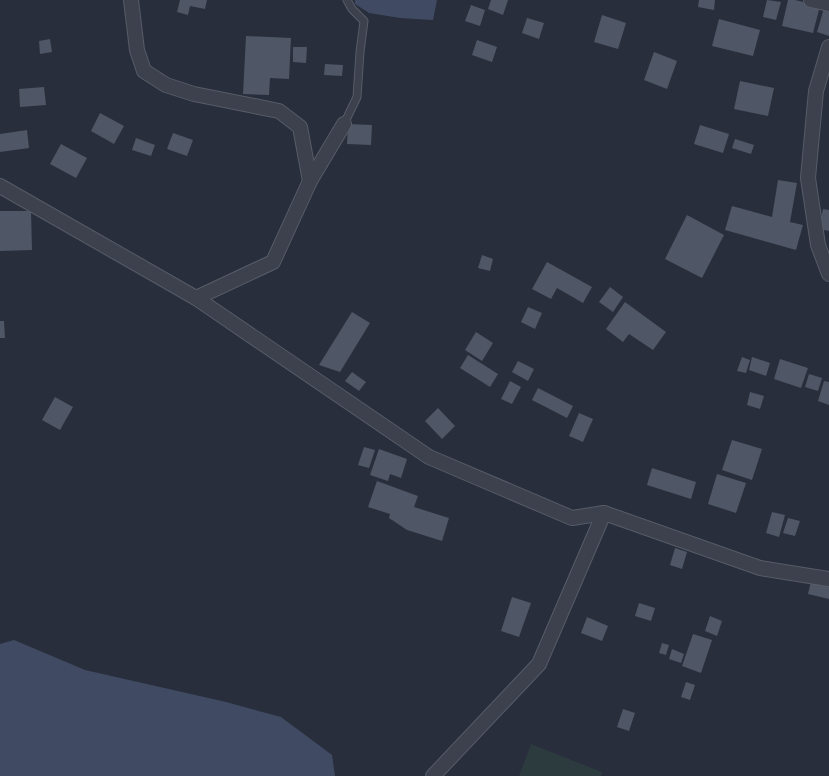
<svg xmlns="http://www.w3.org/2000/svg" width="829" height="776" font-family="'Archivo Narrow',sans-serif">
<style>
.green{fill:#2b3b3e}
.water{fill:#404b63}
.building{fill:#4f5665}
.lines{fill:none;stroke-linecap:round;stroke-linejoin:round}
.lane-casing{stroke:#575c67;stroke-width:9}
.street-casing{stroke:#575c67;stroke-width:16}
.lane{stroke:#3c414d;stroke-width:7}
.street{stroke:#3c414d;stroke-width:14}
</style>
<rect width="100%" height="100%" fill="#282e3c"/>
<polygon class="green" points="531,744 602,772 601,776 519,776"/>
<g class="water">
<polygon points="355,0 437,0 433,20 400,18 369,13 355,4"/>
<polygon points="14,640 85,670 226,702 281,717 332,755 335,776 0,776 0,644"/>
</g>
<g class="building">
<polygon points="180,0 207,0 205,9 190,6 188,15 177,12"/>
<polygon points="491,0 508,0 503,15 488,9"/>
<polygon points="699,0 715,0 714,10 698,7"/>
<polygon points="767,0 781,2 776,20 763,17"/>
<polygon points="788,0 795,0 820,6 813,33 782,26"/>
<polygon points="471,5 485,10 480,26 465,21"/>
<polygon points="824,8 829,9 829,36 817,32"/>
<polygon points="602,15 626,23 618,49 594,42"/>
<polygon points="527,18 544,23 539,39 522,33"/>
<polygon points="719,19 760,30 753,56 712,46"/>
<polygon points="246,36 291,38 289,79 270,78 269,95 243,94"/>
<polygon points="50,39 52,52 40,54 39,41"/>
<polygon points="477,40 497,47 492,62 472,55"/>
<polygon points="293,47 307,47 306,63 293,62"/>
<polygon points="654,52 677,61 667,89 644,80"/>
<polygon points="325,64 343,65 342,76 324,75"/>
<polygon points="740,81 774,88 768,116 734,109"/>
<polygon points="44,87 46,105 20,107 19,89"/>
<polygon points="100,113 124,126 114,144 91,131"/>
<polygon points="348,124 372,125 371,145 347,144"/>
<polygon points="700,125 729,134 723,153 694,144"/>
<polygon points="27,130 29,148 0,152 0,134"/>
<polygon points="173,133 193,140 187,156 167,149"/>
<polygon points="136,138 155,145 151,156 132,150"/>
<polygon points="735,139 754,145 751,154 732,148"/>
<polygon points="61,144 87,158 76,178 50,164"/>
<polygon points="778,180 797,183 790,222 803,225 796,250 725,230 732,206 772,217"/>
<polygon points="823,209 829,210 829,231 819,229"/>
<polygon points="0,211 31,211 32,250 0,251"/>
<polygon points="687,215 724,235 702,278 665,259"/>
<polygon points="482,255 493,259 490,271 478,268"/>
<polygon points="547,262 592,287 583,303 557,288 551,299 532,289"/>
<polygon points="610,287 623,297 613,312 599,302"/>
<polygon points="625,302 666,332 653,350 629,334 623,342 606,329"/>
<polygon points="528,307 542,313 535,329 521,322"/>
<polygon points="352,312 370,323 340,372 319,365"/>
<polygon points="0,321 4,321 5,338 0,338"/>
<polygon points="476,332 493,343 482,361 465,350"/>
<polygon points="468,355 498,374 490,387 460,368"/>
<polygon points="742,357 750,360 746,373 737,371"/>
<polygon points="752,357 770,363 766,376 749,370"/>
<polygon points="780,359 808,368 801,388 774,379"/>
<polygon points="518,361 534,369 528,381 512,372"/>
<polygon points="352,372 366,382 359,391 345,381"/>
<polygon points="809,374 822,378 818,391 805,387"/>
<polygon points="510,381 521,387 512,404 501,399"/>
<polygon points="824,381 829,382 829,405 818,401"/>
<polygon points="538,388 573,406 567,418 532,400"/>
<polygon points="750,392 764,396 760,409 747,405"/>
<polygon points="55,397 73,407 60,430 42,420"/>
<polygon points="438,408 455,426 442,439 425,421"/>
<polygon points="579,413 593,419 583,442 569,436"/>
<polygon points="732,440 762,449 752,480 722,470"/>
<polygon points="364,447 375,450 369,468 358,465"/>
<polygon points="379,449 407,459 401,478 390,474 388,481 370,475"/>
<polygon points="652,468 696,482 691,499 647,485"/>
<polygon points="717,474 746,483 736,513 708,504"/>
<polygon points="377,481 418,496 414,507 449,518 442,541 407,530 389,518 390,514 368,507"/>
<polygon points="772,512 785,515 779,537 766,533"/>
<polygon points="788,518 800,521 795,536 783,533"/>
<polygon points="675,548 687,552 682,569 670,565"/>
<polygon points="812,577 829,580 829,599 808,594"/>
<polygon points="512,597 531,603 519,637 501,631"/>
<polygon points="639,603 655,608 651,621 635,616"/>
<polygon points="710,616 722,621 717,636 705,631"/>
<polygon points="587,617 608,626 602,641 581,633"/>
<polygon points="693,634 712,640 701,673 682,666"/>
<polygon points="662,643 669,645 666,655 659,653"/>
<polygon points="672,649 684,654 681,663 669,659"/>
<polygon points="686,682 695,685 690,700 681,697"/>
<polygon points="623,709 635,713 629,731 617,727"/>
</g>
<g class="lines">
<defs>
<polyline id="lane" points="344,124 357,97 360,52 364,21 352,9 347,0"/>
<g id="street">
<polyline points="131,0 137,50 144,71 166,85 194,94 279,111 300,127 310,181"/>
<polyline points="811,0 829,4"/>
<polyline points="829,47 816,91 808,178 818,245 829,274"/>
<polyline points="0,186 196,298 429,457 572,518 604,513 760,568 829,579"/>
<polyline points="196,298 273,262 310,181 344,124"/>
<polyline points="433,776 539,664 604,513"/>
</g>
</defs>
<use href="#lane" class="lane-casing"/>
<use href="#street" class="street-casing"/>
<use href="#lane" class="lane"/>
<use href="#street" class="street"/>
</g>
</svg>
